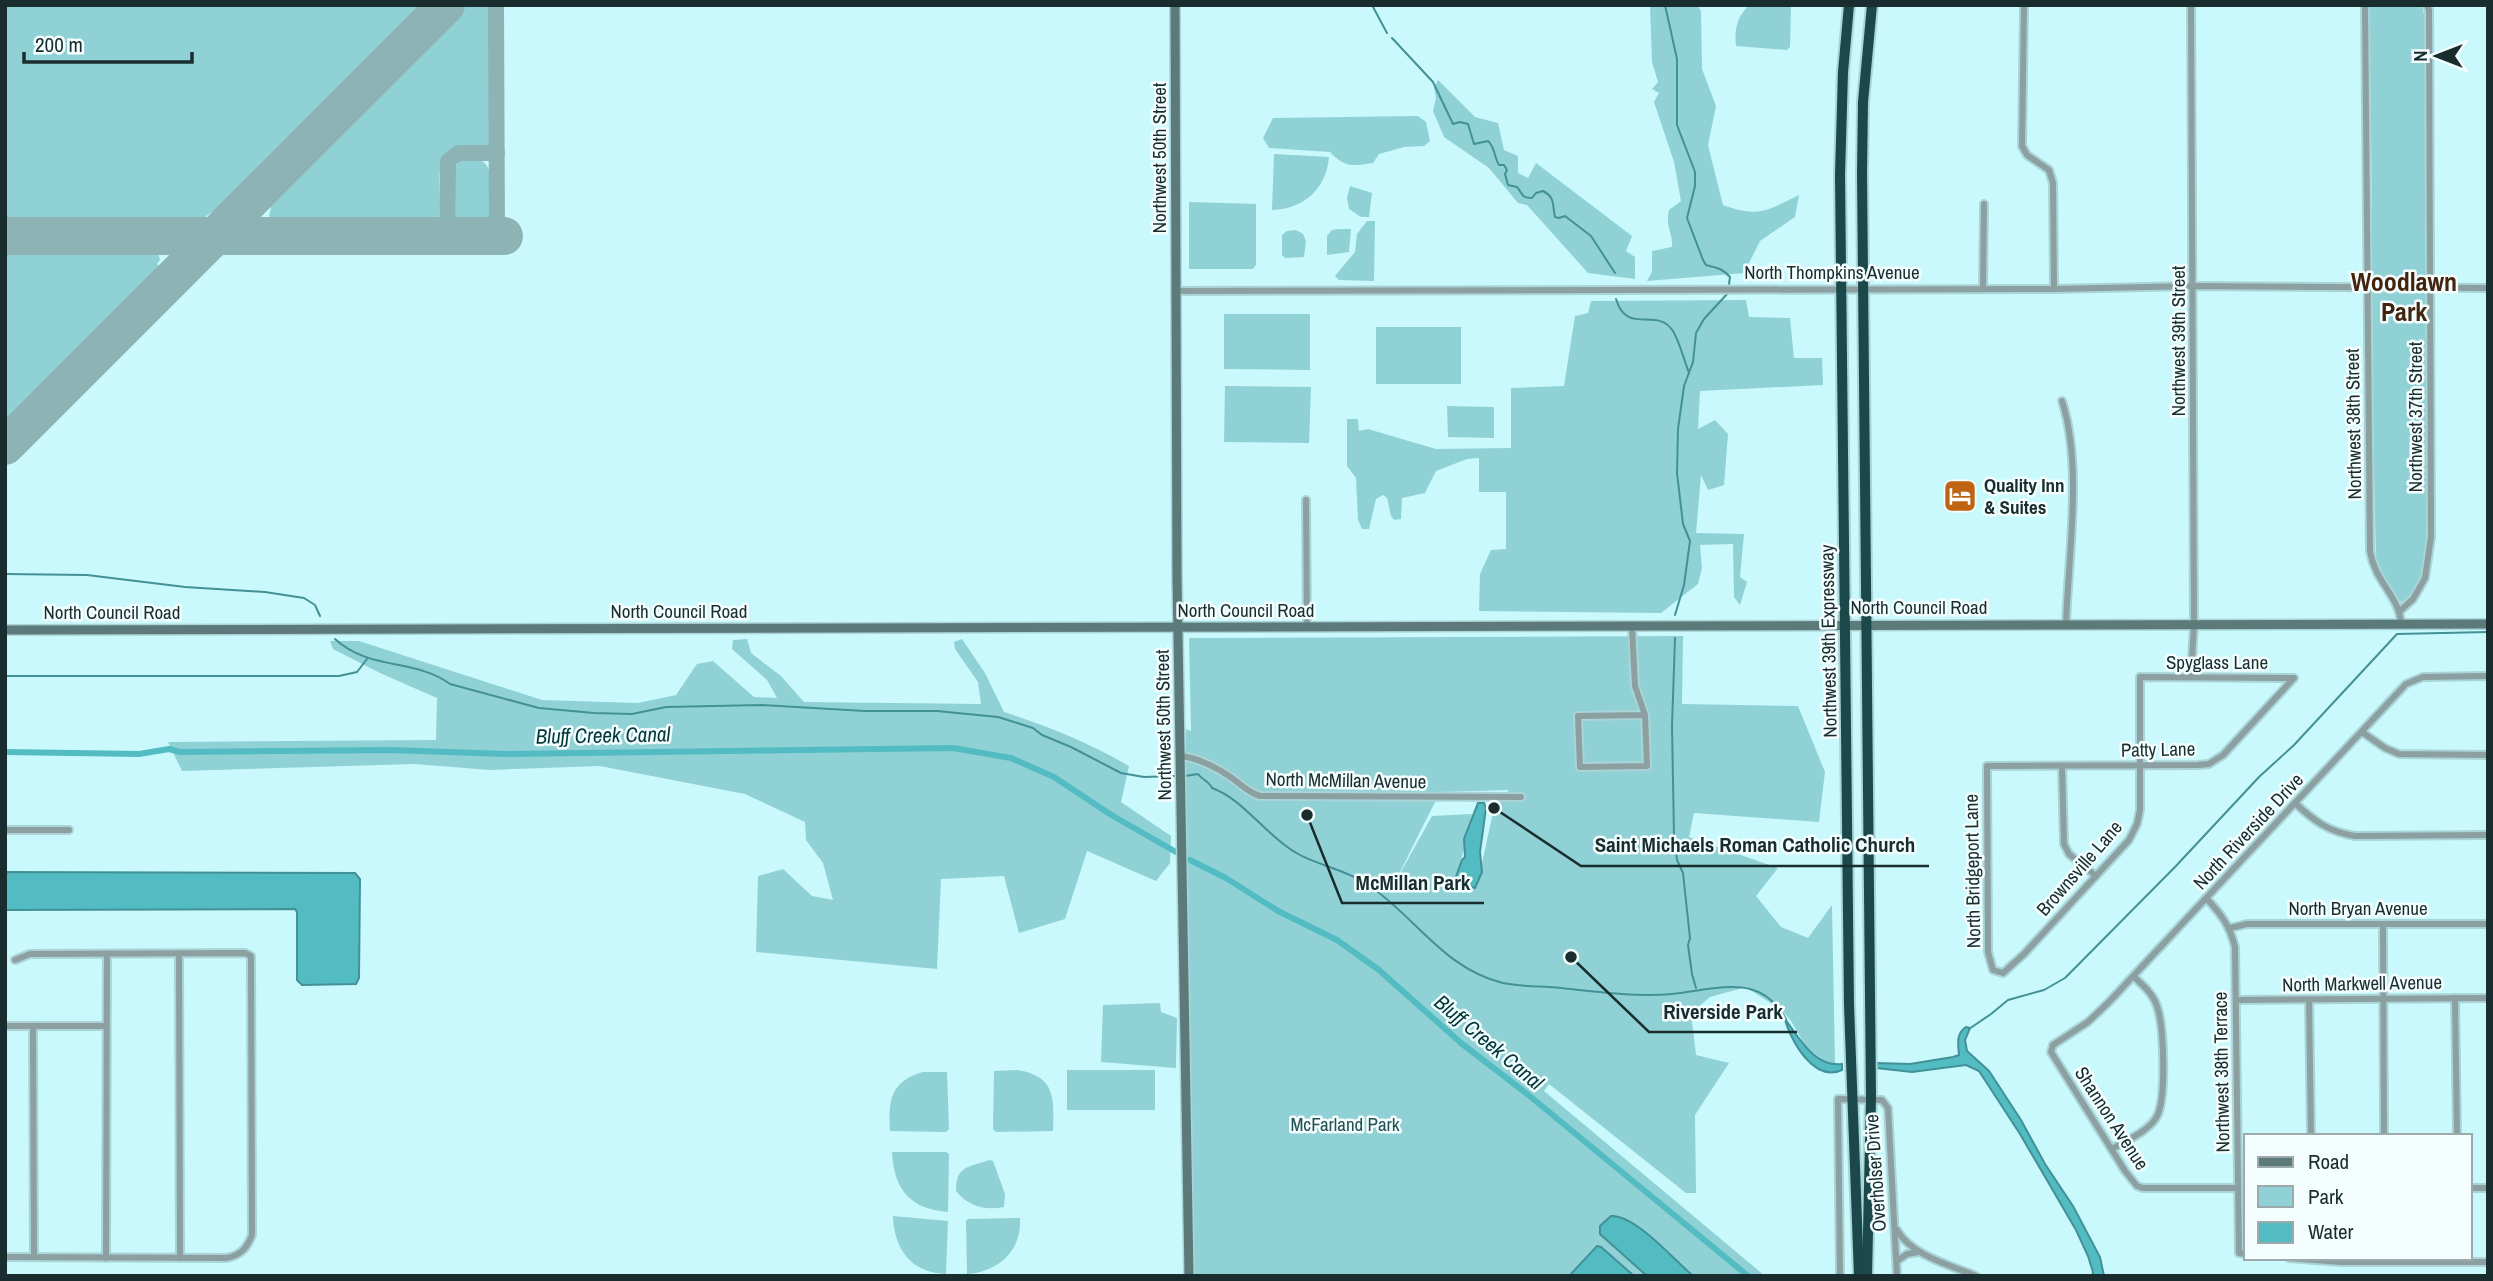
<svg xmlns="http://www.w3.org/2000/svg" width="2493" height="1281" font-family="'Archivo Narrow',sans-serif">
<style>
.green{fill:#90d1d5;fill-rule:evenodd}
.water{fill:#53bcc3;stroke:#429196;stroke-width:2}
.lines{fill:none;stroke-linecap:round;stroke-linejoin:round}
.stream{stroke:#429196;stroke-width:2}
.canal{stroke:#53bcc3;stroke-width:6}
.taxiway{stroke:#8db3b5;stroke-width:16}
.runway{stroke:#8db3b5;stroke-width:38}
.street-casing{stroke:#aad4d7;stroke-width:10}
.secondary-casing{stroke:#aad4d7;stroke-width:12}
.highway-casing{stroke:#aad4d7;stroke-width:14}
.street{stroke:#8ca0a1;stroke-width:6}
.secondary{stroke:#5d7a7b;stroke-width:9}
.highway{stroke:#1b484b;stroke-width:10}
.labels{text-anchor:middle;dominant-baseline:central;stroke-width:5;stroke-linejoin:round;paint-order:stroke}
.street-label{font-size:19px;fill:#1a2d2e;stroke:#f4fefe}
.poi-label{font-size:19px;font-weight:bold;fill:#1a2d2e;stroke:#f4fefe;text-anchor:start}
.park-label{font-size:19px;fill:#215053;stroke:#f4fefe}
.water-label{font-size:21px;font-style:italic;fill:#02373a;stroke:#f4fefe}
.district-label{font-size:26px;font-weight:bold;fill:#44240d;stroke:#f4fefe}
.leader{fill:none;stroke:#1a2d2e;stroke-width:2.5}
.callout-dot{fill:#1a2d2e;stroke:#f4fefe;stroke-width:2.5}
.callout-label{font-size:21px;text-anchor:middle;font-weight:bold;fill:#1a2d2e;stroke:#f4fefe;stroke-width:5;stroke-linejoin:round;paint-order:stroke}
</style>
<rect width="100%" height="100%" fill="#c9f9fc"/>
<g class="green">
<polygon points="5,5 428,5 217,216 212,212 195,224 176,227 5,227"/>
<path d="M464,5l26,1v141c-10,0 -23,-2 -33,0 -29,5 -11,56 -20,75l-9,5h-149l-10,-11 2,-8 -4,-5z"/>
<path d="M1650,5h47l4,6 1,58 14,37 -8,39 15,60c36,13 43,6 76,-10l-4,22 -35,24 -16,32 -97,8 5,-9v-21l20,-4c1,-16 -7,-18 -3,-37l12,-9 -7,-39 -20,-60 5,-9 -7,-4 6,-7 -6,-20z"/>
<path d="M1749,5h42l-1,42 -3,3 -51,-4c-2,-16 1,-29 13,-41z"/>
<path d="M2369,5h53l4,19c-1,89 2,177 2,266 0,40 -1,81 -1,122 0,50 8,103 -2,153 -3,14 -9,36 -25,37l-21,-30 -3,-11 -6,-270 2,-91z"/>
<polygon points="1438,80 1475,117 1498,123 1504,150 1518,156 1518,173 1528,178 1536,163 1632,236 1626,251 1635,257 1635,279 1588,273 1527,205 1518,203 1489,168 1444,137 1433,111 1436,98 1434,88"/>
<path d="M1418,116l8,6 4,19 -6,5 -20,1 -25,7 -6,9c-21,3 -28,5 -43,-11l-61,-4 -6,-10 10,-20z"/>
<path d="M1274,154l55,3c-3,32 -25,52 -57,53z"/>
<path d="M478,159c20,7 13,41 13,59l-10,9h-28v-58l8,-9z"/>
<polygon points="1350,186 1372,193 1369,217 1361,217 1349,209 1347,198"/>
<polygon points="1189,202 1256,204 1256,265 1253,269 1189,269"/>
<polygon points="1367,221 1375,221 1374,281 1339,280 1335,276 1355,252 1357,234"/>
<polygon points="1339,229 1351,229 1349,252 1327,255 1327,236 1332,230"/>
<polygon points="1296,230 1303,234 1306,241 1304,257 1285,258 1282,255 1282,235 1287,231"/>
<polygon points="5,246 149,246 158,252 160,260 157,264 163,271 5,428"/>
<polygon points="1746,300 1749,317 1790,318 1794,358 1822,358 1823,385 1700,391 1698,429 1715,420 1728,434 1724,485 1708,490 1701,475 1696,533 1744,534 1740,577 1747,582 1740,605 1734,597 1733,544 1700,545 1702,568 1698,584 1661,613 1479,611 1480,574 1491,550 1506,549 1506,492 1479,492 1479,458 1467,459 1436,471 1425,493 1402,498 1401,519 1394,520 1391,516 1387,498 1383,495 1376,499 1369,529 1362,529 1358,520 1356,478 1347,466 1347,419 1358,419 1359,431 1368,429 1436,449 1511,448 1511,388 1564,386 1575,316 1588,313 1591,301"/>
<polygon points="1224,314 1310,314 1310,370 1224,369"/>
<rect x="1376" y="327" width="85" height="57"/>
<polygon points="1225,386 1311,387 1309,443 1224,442"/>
<polygon points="1447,406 1494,407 1494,438 1448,437"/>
<path d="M1683,636l-1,68 116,2 27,66 -6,50 -125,-9 -5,24 89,31 -22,28 25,31 27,11 24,-33 3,158c-25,8 -36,-35 -48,-47 -11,-11 -28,-20 -41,-29l-36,10 -19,16 5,42 33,8 -34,52 1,78h-10l-137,-109 -5,7 221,185h-571l-8,-438v-109l5,2 -2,-93zM1509,790l-15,18 -17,78 -18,-17 13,-55 -40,2 -39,70 47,-94z"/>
<path d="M747,639l4,14 30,23 23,26 177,2 -3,-22 -23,-33 -1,-7 8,-3 23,34 19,39c43,14 86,31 125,54l-8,36 50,34 -1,27 -14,18 -69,-30 -22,68 -46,14 -15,-57 -63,3 -4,90 -181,-17 2,-76 25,-7 29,27 21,4 -10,-37 -17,-23 -1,-18 -60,-28 -145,-28 -110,4 -76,-6 -232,7 -14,-29 268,-2 1,-42 -57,-25 -47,-24 -3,-8h29l183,59 96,3 38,-8 21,-31 16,-3 41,36 23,1 -10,-18 -35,-31 1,-9z"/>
<polygon points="1160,1003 1161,1012 1177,1018 1176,1068 1101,1062 1103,1005"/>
<path d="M1017,1070c39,6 37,28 36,61l-57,1 -3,-3 1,-58z"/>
<rect x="1067" y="1070" width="88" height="40"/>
<path d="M923,1072h24l2,57 -3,3 -56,-1c-2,-29 0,-50 33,-59z"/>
<path d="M892,1152h54l3,2 -1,58c-38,-3 -54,-22 -56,-60z"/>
<path d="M989,1160l4,1 12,33 -1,13c-19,4 -36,-1 -48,-16 0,-26 12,-23 33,-31z"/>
<path d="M893,1216l55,5 -2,53c-35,-1 -52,-25 -53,-58z"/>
<path d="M1020,1218c2,33 -22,54 -53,56l-1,-53 2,-2z"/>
</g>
<g class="water">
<polygon points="1478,803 1484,803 1486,808 1480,852 1482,872 1475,888 1454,882 1462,860 1465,857 1464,839"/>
<polygon points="5,872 355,873 360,879 359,978 356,984 302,985 297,980 297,912 295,909 5,910"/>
<path d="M1785,1019c15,20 29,48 57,45v6c-28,13 -52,-30 -57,-51z"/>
<path d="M1966,1027l4,1 -5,12 2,11 22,20 32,49 24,44 28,42 27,51 4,19h-12l1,-4 -5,-16 -12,-26 -56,-96 -41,-63 -13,-6 -54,7 -35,-4v-5l33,1 43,-7 6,-2c-1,-11 -3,-22 7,-28z"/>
<path d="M1611,1216c25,-1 63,44 82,60h-46l-47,-42v-8z"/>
<polygon points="1597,1246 1601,1247 1634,1276 1569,1276"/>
</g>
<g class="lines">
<g class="stream">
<polyline points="1372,5 1387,33"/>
<path d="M1665,5l12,54v66l18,47v14l-8,32 16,42 3,5c11,3 16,3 24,12l-1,7"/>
<path d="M1392,38l41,44 20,42 7,-2 8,2 6,20 14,-3c7,6 6,16 11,24h5l3,5 -2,4 3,11 9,2c6,7 4,11 15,11l4,-5 7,-2c13,7 9,14 12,26l4,1 6,-2 26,20 24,37"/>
<path d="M1616,299c11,37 41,7 57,32 7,12 11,29 16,42"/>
<polyline points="5,574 87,575 185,587 265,592 304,598 315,605 320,616"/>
<polyline points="1675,615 1684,585 1690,541 1683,524 1677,473 1678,429 1684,386 1693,362 1696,333 1704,319 1728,293"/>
<polyline points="1675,638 1672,726 1674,836 1677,860 1683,873 1690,938 1688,945 1692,974 1696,988"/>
<path d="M335,639c35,32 79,19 115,45l89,24 55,5 38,1 34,-7 95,-2 104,6h72l61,6 35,11 9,7 29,12 50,26 23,4 31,-1"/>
<polyline points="5,676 339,676 357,672 367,659"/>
<path d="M1185,776l13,-2c4,6 11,7 14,14 28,10 49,40 74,58 24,19 56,21 81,38 48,32 77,85 136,99 19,4 38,3 58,5 36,4 74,9 111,6 23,-2 56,-11 78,-5 16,4 28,16 36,30"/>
<polyline points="1969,1029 1991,1014 2008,1000 2044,990 2065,978 2175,867 2259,777 2294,745 2397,634 2488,632"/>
</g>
<g class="canal">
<polyline points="5,752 139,754 169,749 180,752 391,750 506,754 953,748 1011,758 1054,777 1113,816 1176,852"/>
<polyline points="1190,860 1226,878 1278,911 1337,940 1379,970 1461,1043 1526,1093 1748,1276"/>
</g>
<g class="taxiway">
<polyline points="496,5 497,236"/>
<polyline points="447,237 448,161 458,153 497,153"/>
<polyline points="5,445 7,445"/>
</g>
<g class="runway">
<polyline points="5,236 504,236"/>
<polyline points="5,446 446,5"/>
</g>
<defs>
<g id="street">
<polyline points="2024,5 2022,146 2027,155 2049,170 2053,183 2054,289"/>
<polyline points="2191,5 2194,625 2191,677"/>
<path d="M2365,5l5,546c5,32 30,45 31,73"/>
<polyline points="1983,289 1984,204"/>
<polyline points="1177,291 2054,289 2193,286 2488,288"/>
<path d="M2062,401c21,65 6,156 4,224"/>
<polyline points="1306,500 1307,627"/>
<polyline points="2401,610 2413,599 2425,578 2431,537 2429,10 2427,5"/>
<polyline points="1632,627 1635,686 1645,715 1647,766 1580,767 1578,716 1645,715"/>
<polyline points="2294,678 2140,677 2140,810 2137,824 2129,840 2024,954 2003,973 1993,970 1988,952 1987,766 2198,765 2209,764 2223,755 2294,678"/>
<polyline points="2362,732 2385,748 2399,754 2488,755"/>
<path d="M1181,756c17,2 37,12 51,22 9,7 17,15 28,18l261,1"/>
<polyline points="2062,766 2064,844 2069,854 2096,876"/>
<path d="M2295,803c19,18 34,29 60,33l133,-1"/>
<polyline points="5,830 69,830"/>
<path d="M2207,899c14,15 23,27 28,48l4,306 7,1"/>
<polyline points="2383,924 2384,1136"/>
<polyline points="2230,928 2247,924 2488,924"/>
<polyline points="179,954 180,1258"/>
<polyline points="2455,998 2457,1136"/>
<polyline points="2236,1000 2488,998"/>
<polyline points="2309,1000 2311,1136"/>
<polyline points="5,1026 106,1026"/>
<polyline points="33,1026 34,1257"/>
<path d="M2112,1149c15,-9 35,-17 44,-31 11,-17 8,-92 1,-112 -4,-12 -14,-21 -23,-29"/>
<polyline points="2238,1188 2143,1188 2137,1186 2125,1171 2051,1052 2053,1045 2088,1022 2109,1002 2406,684 2423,677 2488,676"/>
<polyline points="2470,1188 2488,1188"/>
<path d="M1897,1230c15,26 53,35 79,46"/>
<path d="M5,1257l221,1c14,-2 21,-10 26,-23l-1,-279 -6,-3 -215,1 -15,6"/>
<polyline points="106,1258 107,954"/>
<polyline points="2289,1258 2341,1262 2488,1262"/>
<polyline points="1897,1261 1907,1254 1918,1252"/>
<polyline points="1840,1276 1838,1099 1882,1100 1888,1108 1897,1276"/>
</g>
<g id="secondary">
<polyline points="1175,5 1177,577 1189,1276"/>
<polyline points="5,630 2488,624"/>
</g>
<g id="highway">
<polyline points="1849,5 1843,72 1840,175 1849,1005 1859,1276"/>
<polyline points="1867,1276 1871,1098 1862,173 1863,102 1872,5"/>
</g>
</defs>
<use href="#street" class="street-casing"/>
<use href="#secondary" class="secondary-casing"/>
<use href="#highway" class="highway-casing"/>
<use href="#street" class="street"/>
<use href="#secondary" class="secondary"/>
<use href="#highway" class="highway"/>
</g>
<defs>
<symbol id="hotel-square" viewBox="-11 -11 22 22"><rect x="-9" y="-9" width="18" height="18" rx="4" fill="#c06414" stroke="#f4fefe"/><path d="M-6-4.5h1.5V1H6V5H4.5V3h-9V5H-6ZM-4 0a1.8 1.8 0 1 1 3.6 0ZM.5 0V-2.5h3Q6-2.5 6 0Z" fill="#fff"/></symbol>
</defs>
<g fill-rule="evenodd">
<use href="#hotel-square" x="1941" y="477" width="38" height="38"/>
</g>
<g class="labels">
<g class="street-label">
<text transform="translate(1159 158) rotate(-90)">Northwest 50th Street</text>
<text x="1832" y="272">North Thompkins Avenue</text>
<text transform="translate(2178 341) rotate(-90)">Northwest 39th Street</text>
<text transform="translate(2415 417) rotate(-90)">Northwest 37th Street</text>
<text transform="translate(2353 424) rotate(-91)">Northwest 38th Street</text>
<text x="1919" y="607">North Council Road</text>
<text x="1246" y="610">North Council Road</text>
<text x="679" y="611">North Council Road</text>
<text x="112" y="612">North Council Road</text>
<text transform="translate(1828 641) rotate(-91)">Northwest 39th Expressway</text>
<text x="2217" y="662">Spyglass Lane</text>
<text transform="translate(1163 725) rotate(-91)">Northwest 50th Street</text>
<text transform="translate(2158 749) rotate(-1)">Patty Lane</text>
<text transform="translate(1346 780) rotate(1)">North McMillan Avenue</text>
<text transform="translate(2248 831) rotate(-47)">North Riverside Drive</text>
<text transform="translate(2079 868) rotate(-49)">Brownsville Lane</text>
<text transform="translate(1972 871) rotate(-91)">North Bridgeport Lane</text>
<text x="2358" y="908">North Bryan Avenue</text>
<text transform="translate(2362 983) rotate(-1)">North Markwell Avenue</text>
<text transform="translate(2221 1072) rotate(-91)">Northwest 38th Terrace</text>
<text transform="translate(2112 1118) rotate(57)">Shannon Avenue</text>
<text transform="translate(1875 1173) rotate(-94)">Overholser Drive</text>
</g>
<g class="poi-label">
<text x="1984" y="485">Quality Inn<tspan x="1984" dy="22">&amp; Suites</tspan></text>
</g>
<g class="park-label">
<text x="1345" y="1124">McFarland Park</text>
</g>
<g class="water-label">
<text transform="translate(603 735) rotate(-1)">Bluff Creek Canal</text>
<text transform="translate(1489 1042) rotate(40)">Bluff Creek Canal</text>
</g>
<g class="district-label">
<text x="2404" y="281">Woodlawn<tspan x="2404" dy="30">Park</tspan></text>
</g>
</g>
<path class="leader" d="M1494 808L1581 866H1929M1307 815L1342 903H1484M1571 957L1649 1032H1797"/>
<g class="callout-dot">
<circle cx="1494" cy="808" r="7"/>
<circle cx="1307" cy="815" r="7"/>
<circle cx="1571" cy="957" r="7"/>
</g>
<g class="callout-label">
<text x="1755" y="852">Saint Michaels Roman Catholic Church</text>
<text x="1413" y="890">McMillan Park</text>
<text x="1723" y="1019">Riverside Park</text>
</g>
<rect width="2493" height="1281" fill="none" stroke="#1a2d2e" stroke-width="14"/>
<rect x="2244" y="1134" width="228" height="126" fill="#f4fefe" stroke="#9daaab" stroke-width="2"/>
<rect x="2258" y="1157" width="35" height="10" fill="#5d7a7b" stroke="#9daaab" stroke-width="2"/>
<text x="2308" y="1169" font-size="21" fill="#1a2d2e">Road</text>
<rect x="2258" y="1186" width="35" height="21" fill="#90d1d5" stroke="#9daaab" stroke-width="2"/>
<text x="2308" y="1204" font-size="21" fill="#1a2d2e">Park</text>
<rect x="2258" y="1222" width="35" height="21" fill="#53bcc3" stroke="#9daaab" stroke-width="2"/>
<text x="2308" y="1239" font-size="21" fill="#1a2d2e">Water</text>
<g transform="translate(2437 56) rotate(270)" stroke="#f4fefe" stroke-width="5" paint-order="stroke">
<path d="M0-5L12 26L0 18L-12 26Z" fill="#1a2d2e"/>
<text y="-10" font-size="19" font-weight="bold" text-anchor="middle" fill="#1a2d2e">N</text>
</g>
<path d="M24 52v10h168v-10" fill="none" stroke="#1a2d2e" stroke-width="3.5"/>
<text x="35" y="52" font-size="21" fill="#1a2d2e" stroke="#f4fefe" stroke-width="5" paint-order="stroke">200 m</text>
</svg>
